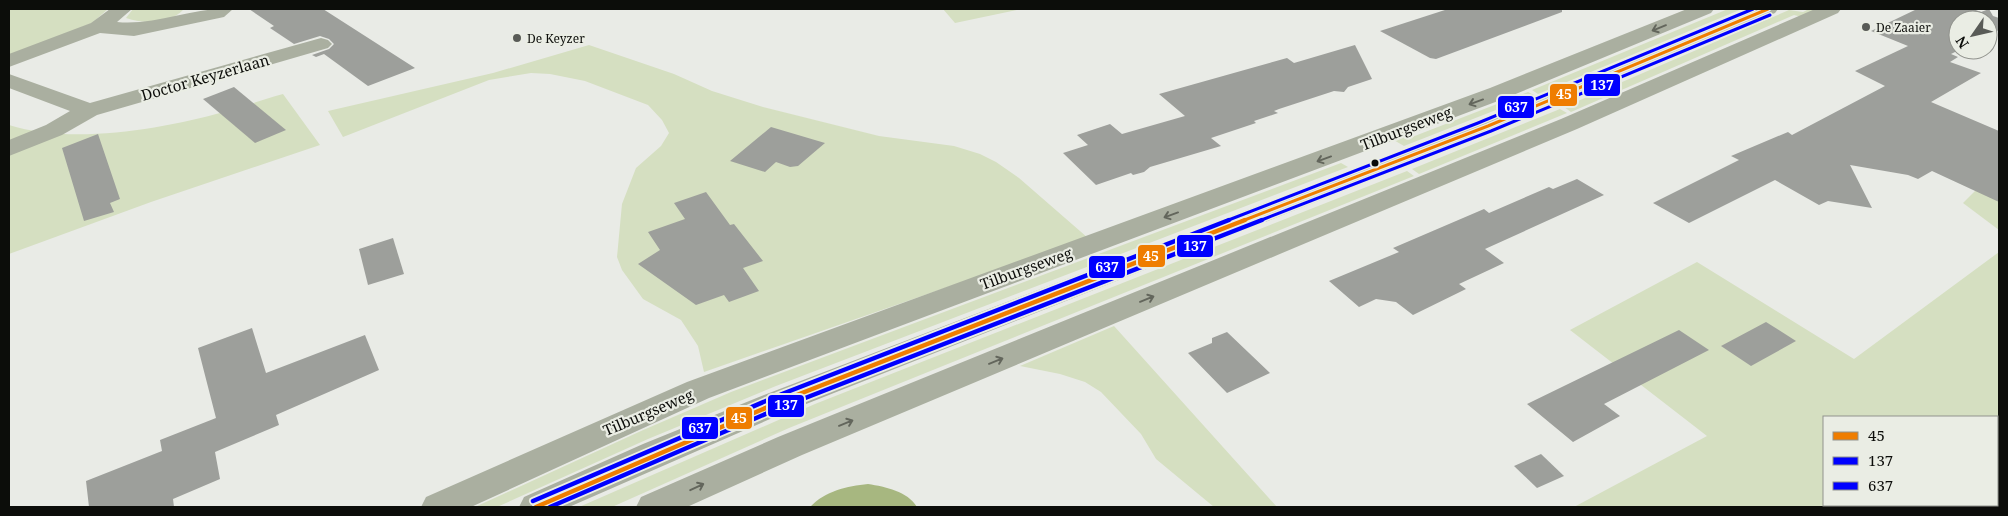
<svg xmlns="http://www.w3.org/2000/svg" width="2008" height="516" font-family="'Noto Serif',serif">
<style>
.green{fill:#d5dfc1;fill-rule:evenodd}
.water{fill:#a7b780}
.building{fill:#9d9f9b}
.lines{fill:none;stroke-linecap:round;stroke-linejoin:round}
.minor{fill:#aaafa0;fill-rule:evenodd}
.bus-1-far1-casing{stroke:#eaede4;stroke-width:6}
.bus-1-casing{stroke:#eaede4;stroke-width:8}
.bus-2-far1-casing{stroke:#eaede4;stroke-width:6}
.bus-2-casing{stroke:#eaede4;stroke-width:8}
.bus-3-far1-casing{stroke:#eaede4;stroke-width:6}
.bus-3-casing{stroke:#eaede4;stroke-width:8}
.bus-1-far1{stroke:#ef7d00;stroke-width:3}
.bus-1{stroke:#ef7d00;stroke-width:4.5}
.bus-2-far1{stroke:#00f;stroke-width:3}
.bus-2{stroke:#00f;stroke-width:4.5}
.bus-3-far1{stroke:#00f;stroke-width:3}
.bus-3{stroke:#00f;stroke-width:4.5}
.oneway{stroke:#63665c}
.poi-dot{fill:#595b57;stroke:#eaede4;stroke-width:2}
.bus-dot{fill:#0c0d0a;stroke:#eaede4;stroke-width:2}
.labels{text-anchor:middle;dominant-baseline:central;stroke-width:4.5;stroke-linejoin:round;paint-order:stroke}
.far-poi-label{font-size:12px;fill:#0c0d0a;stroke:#eaede4;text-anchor:start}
.street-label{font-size:15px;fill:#0c0d0a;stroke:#eaede4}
.line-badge{stroke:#eaede4;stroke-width:2}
.badge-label{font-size:14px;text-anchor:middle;font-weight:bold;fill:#fff}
</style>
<rect width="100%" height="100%" fill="#e9ebe6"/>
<g class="green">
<polygon points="9,9 108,9 92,23 9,57"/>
<path d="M133,9h51c-15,16 -39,15 -58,9z"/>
<polygon points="943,9 1022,9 955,23"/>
<polygon points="1728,9 1742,9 1538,94 1532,90"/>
<polygon points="1809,9 1820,9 1802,17 1794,15 1571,112 1564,107 1789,10 1803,12"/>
<polygon points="589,45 674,74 712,91 763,107 879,136 954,146 980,154 996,162 1019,178 1088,238 704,372 698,346 681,320 643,299 622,270 617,257 622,204 636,168 661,146 669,133 662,120 648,105 585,81 550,74 531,73 489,80 343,137 328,111 493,73"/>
<polygon points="1528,92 1534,95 1404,146 1392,139 1402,136 1407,139"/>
<path d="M283,94l37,51 -169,57 -142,52v-129c62,20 153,4 215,-13 20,-5 39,-13 59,-18z"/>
<polygon points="1560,109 1567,113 1419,174 1412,169"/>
<polygon points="1341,163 1348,167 776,386 648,439 497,507 475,507 641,431 731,392"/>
<polygon points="1999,167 1999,230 1963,203"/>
<polygon points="1407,171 1414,176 789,428 612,507 579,507 815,404"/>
<path d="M1999,252v255h-425l133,-71 -137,-106 127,-68 157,97zM1824,417h173v88h-173z"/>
<polygon points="1114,326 1277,507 1214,507 1156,459 1141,434 1101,392 1085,382 1060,374 1020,366"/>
</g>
<path class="water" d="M868,484c18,3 39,7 49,23h-107c15,-16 37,-21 58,-23z"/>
<g class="building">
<polygon points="249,9 323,9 415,68 368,86 324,54 316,57 312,55 329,49 334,44 329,39 320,36 294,44 270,28 274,26"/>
<polygon points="1448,9 1562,9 1562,12 1436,59 1430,58 1380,31"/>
<polygon points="1917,9 1973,9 1981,12 1989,9 1993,16 1999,18 1999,30 1988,35 1988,20 1958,20 1959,50 1951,54 1958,57 1950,62 1981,73 1931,102 1999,131 1999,202 1932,171 1918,179 1908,175 1850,165 1872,208 1828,201 1819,205 1775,180 1689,223 1653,203 1739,160 1731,156 1788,132 1792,135 1885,86 1855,71 1908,46 1871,31"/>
<polygon points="1355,45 1372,79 1348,87 1344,92 1334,91 1279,109 1274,111 1278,113 1254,121 1256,123 1211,138 1221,146 1150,167 1144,172 1133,175 1131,173 1096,185 1063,153 1088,145 1077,135 1110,124 1122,134 1185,116 1159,94 1287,58 1294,63"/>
<polygon points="234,87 286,130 255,143 203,99"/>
<polygon points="771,127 825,143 798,166 790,167 776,162 765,172 730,161"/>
<polygon points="98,134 120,199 110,203 114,212 84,221 62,148"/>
<polygon points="1577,179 1604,195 1485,249 1504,263 1459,284 1466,289 1413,315 1396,302 1376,299 1359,307 1329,281 1399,252 1393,248 1484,209 1489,213 1549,187 1553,189"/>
<polygon points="706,192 730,225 734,224 763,261 743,268 759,291 729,302 724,295 696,305 638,264 660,250 648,232 685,219 674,203"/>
<polygon points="393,238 404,274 368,285 359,249"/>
<polygon points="1766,322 1796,341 1751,366 1721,346"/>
<polygon points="252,328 266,373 365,335 379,370 276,415 279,425 215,452 220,479 173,499 174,507 89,507 86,481 162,451 160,440 216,418 198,348"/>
<polygon points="1679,330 1709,350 1604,404 1620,416 1573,442 1527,404"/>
<polygon points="1227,332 1270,373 1227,393 1188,353 1212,343 1212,338"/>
<polygon points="1541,454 1564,476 1537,488 1514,466"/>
</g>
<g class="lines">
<g class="minor">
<path d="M110,9h22l-15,13c39,4 77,-16 116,-13l-9,8 -90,19 -34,-3 -91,34v-13l82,-31z"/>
<polygon points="1687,9 1714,9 1711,13 1506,98 709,398 471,507 421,507 426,497 687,382 1490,88"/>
<polygon points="1752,9 1778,9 1775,13 1497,130 786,412 569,507 519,507 524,497 643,444 764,395 1386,157 1574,83"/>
<polygon points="1815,9 1841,9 1838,13 1577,129 802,455 687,507 636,507 641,497 778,437 1561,119"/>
<polygon points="321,38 328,40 332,44 328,48 97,115 62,135 9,156 9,140 46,125 70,111 9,88 9,74 90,103"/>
</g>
<defs>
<polyline id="bus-1-far1" points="1242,221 1488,126 1768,9"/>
<polyline id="bus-1" points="536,507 784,400 1245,220"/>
<polyline id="bus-2-far1" points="1259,221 1491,131 1770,15"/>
<polyline id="bus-2" points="550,507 777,409 1262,220"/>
<polyline id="bus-3-far1" points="1226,221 1478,123 1753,9"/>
<polyline id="bus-3" points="533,501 782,394 1229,220"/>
</defs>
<use href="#bus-1-far1" class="bus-1-far1-casing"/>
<use href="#bus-1" class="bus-1-casing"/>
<use href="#bus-2-far1" class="bus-2-far1-casing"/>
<use href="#bus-2" class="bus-2-casing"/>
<use href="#bus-3-far1" class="bus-3-far1-casing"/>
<use href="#bus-3" class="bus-3-casing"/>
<use href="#bus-1-far1" class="bus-1-far1"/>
<use href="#bus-1" class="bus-1"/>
<use href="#bus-2-far1" class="bus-2-far1"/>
<use href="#bus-2" class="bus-2"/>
<use href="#bus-3-far1" class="bus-3-far1"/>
<use href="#bus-3" class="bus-3"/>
</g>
<defs><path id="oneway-shaft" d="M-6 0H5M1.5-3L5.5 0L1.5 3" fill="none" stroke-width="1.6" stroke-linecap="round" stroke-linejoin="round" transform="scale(1.25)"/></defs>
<g class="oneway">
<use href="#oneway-shaft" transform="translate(1659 28) rotate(158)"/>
<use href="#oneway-shaft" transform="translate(1476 102) rotate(160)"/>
<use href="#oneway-shaft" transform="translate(1324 159) rotate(160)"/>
<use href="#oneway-shaft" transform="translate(1171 215) rotate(160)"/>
<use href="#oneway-shaft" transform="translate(1147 299) rotate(-22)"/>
<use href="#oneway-shaft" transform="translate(996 361) rotate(-22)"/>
<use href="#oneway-shaft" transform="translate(846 423) rotate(-22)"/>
<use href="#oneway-shaft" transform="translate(697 487) rotate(-25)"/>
</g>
<g class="poi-dot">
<circle cx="1866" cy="27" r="5"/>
<circle cx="517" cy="38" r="5"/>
</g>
<circle class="bus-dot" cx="1375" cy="163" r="4.5"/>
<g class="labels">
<g class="far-poi-label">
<text x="1876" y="27">De Zaaier</text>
<text x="527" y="38">De Keyzer</text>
</g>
<g class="street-label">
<text transform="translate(205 77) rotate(-16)">Doctor Keyzerlaan</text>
<text transform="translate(1406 128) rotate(-21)">Tilburgseweg</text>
<text transform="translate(1026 268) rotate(-20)">Tilburgseweg</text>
<text transform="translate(648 412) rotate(-23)">Tilburgseweg</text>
</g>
</g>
<g class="line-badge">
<rect x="1583" y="73" width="38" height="24" rx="5" fill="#00f"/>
<rect x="1549" y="83" width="29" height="24" rx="5" fill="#ef7d00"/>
<rect x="1497" y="95" width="38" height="24" rx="5" fill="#00f"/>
<rect x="1176" y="234" width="38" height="24" rx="5" fill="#00f"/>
<rect x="1137" y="244" width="29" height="24" rx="5" fill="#ef7d00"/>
<rect x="1088" y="255" width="38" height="24" rx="5" fill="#00f"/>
<rect x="767" y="394" width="38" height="24" rx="5" fill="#00f"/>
<rect x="725" y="406" width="28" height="24" rx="5" fill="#ef7d00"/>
<rect x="681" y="416" width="38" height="24" rx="5" fill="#00f"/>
</g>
<g class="badge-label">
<text x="1602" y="90">137</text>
<text x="1564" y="99">45</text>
<text x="1516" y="112">637</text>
<text x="1195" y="251">137</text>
<text x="1151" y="261">45</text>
<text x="1107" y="272">637</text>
<text x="786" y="410">137</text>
<text x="739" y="423">45</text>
<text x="700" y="433">637</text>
</g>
<rect width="2008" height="516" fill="none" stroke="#0c0d0a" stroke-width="20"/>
<rect x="1823" y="416" width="175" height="90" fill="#eaede4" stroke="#91938d"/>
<rect x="1833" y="432" width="25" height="8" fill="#ef7d00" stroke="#91938d"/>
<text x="1868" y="441" font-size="15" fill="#0c0d0a">45</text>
<rect x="1833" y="457" width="25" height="8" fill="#0000ff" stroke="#91938d"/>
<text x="1868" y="466" font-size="15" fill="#0c0d0a">137</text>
<rect x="1833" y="482" width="25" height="8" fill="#0000ff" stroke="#91938d"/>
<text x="1868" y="491" font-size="15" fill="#0c0d0a">637</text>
<g transform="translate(1973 35) rotate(236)"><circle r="24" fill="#eaede4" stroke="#91938d"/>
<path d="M0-4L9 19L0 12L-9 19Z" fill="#595b57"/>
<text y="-8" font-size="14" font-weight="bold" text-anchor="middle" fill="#0c0d0a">N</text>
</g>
</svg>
